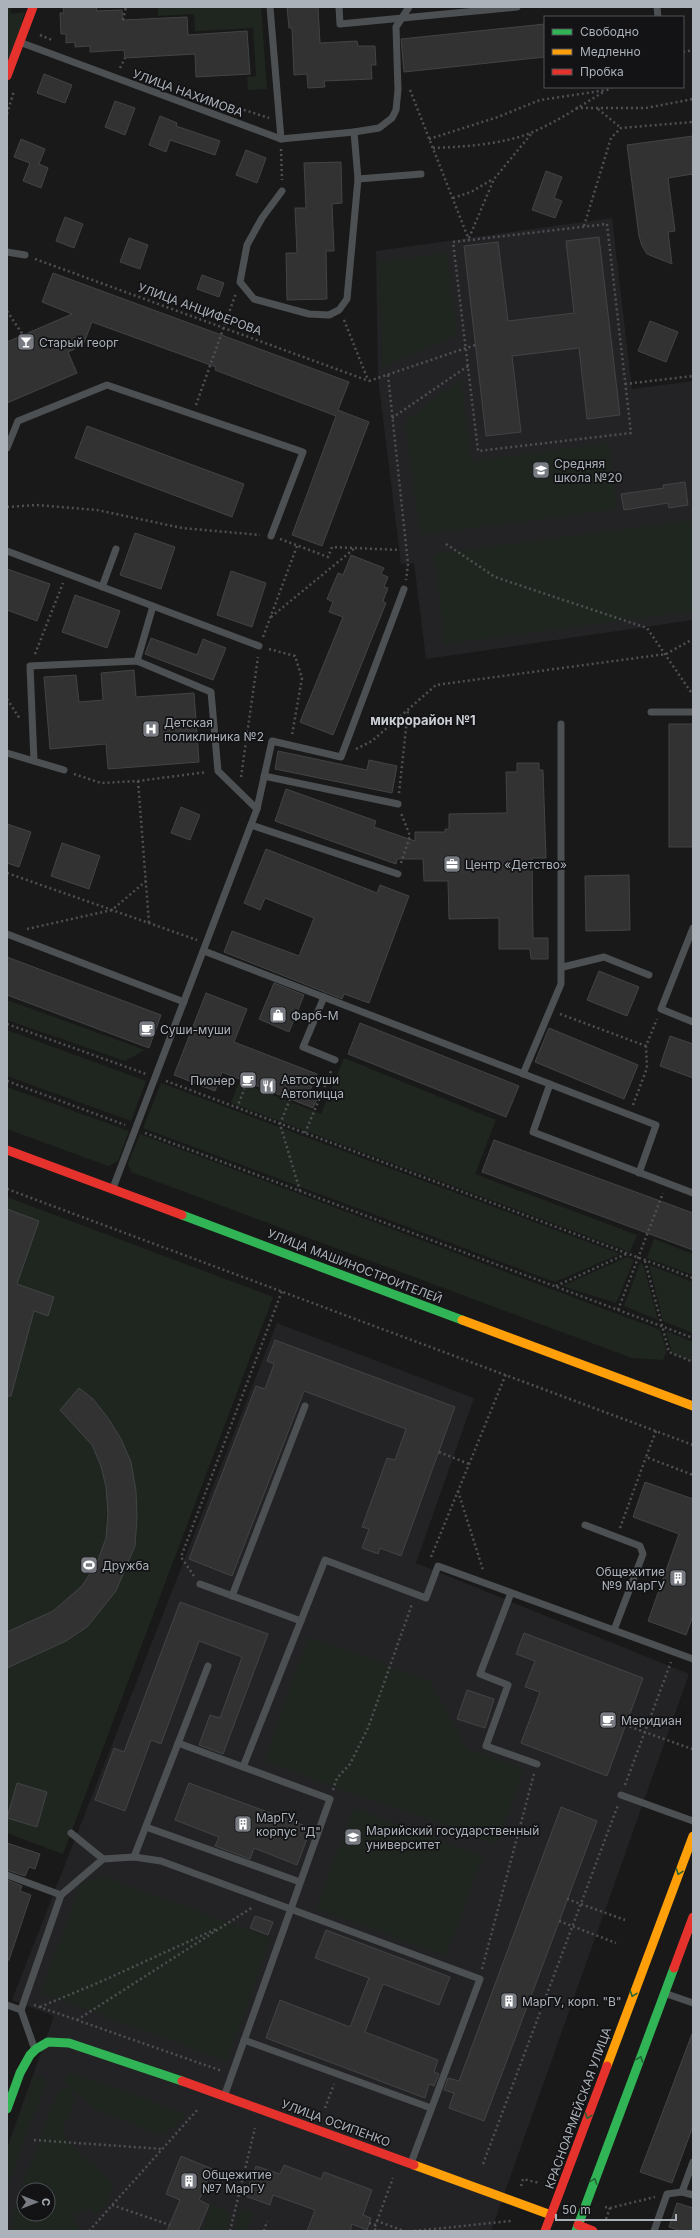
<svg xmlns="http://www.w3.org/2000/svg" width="700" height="2238" font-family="Inter,sans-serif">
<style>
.built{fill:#232325;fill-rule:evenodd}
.green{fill:#1f261f;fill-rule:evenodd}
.building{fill:#323233;stroke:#414445}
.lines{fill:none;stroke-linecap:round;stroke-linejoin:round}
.path{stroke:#4f5054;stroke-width:2.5;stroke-dasharray:2 3;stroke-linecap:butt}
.lane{stroke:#4d5052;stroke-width:7}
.fast{stroke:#30b455;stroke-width:9}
.slow{stroke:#ff9f0a;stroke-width:9}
.jam{stroke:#e5322d;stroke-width:9}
.oneway{stroke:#226435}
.labels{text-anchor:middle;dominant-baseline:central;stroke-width:3.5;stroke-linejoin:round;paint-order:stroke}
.street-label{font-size:12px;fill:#abb2ba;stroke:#131315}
.poi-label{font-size:12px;fill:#abb2ba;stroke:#131315;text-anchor:start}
.neighbourhood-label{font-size:13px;font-weight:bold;fill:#ccd0d6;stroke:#131315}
</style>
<rect width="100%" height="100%" fill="#191919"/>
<g class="built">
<polygon points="612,218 632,389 693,381 693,620 426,659 414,563 401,564 378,378 376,251"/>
<path d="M277,1323l197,75 -58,165 273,111 -198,557h-484v-83l47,-132 -42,-16zM24,2190h24v24h-24z"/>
</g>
<g class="green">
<polygon points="7,7 11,7 10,12 12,14 25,12 7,69"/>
<polygon points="158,7 261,7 267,89 248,90 247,77 256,76 253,28 195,31 194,14 158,16"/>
<polygon points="447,253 457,335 382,367 379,262"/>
<polygon points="461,378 471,461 609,443 617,509 420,535 405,422"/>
<polygon points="693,520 693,611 445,644 434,554"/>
<polygon points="7,1000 145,1050 125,1061 7,1020"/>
<polygon points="7,1030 146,1081 131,1121 7,1076"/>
<polygon points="344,1058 496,1120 475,1174 637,1235 630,1252 231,1103 239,1082 321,1114"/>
<polygon points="161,1083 620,1254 555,1282 143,1128"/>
<polygon points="7,1087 129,1131 118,1161 108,1166 7,1129"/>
<polygon points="140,1134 660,1330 667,1351 663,1360 632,1358 131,1172 128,1163"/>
<polygon points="7,1197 273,1297 63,1854 7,1833"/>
<polygon points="654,1239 693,1254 693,1275 647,1258"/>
<polygon points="627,1257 634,1260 616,1303 562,1286"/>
<polygon points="640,1263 643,1264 658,1320 624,1306"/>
<polygon points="649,1265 693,1282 693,1333 663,1321"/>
<polygon points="666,1331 693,1342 693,1362 672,1353"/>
<polygon points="308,1637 429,1680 468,1750 523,1769 497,1844 265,1762"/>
<polygon points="354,1808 483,1856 446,1956 316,1908"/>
<polygon points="102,1876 271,1938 227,2061 41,1993 80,1885"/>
<path d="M70,2072l117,42 -24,22 -65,-26 -27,-22 4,14 -12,24 2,11 14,18 17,9 18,23 -8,17 -11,10 -8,-6 -15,7 8,16h-65l-4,-15 47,-124 13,-5 -8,-6zM24,2190h24v24h-24z"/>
<polygon points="41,2076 46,2082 7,2186 7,2151 34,2079"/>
<polygon points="212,2205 231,2213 226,2231 202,2231"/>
<polygon points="239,2209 252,2213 248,2231 234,2231"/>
</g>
<g class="building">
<polygon points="63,7 96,7 97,11 122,10 123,20 187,17 188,35 247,31 250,74 196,77 195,54 125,58 124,50 90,52 90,46 75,47 75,42 66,43 66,34 61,34 60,13 64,13"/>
<polygon points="287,7 318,7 320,43 357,41 358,46 375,46 376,65 371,65 372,79 324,81 325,87 308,88 307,74 294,75 292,28 289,28"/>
<polygon points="545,24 545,57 404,72 401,39"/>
<polygon points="44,74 72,85 65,103 37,93"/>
<polygon points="115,101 135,108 125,135 105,127"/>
<polygon points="160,116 177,123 176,126 220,141 215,155 170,140 166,152 149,145"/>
<polygon points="693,136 693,174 668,178 675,231 668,232 672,264 647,254 642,246 639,236 627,145"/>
<polygon points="21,139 45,149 39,164 48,168 41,188 23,181 30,163 14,157"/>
<polygon points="246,150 266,158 257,183 236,175"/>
<polygon points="341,162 342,203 332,204 334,251 326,251 327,299 287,300 286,253 297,253 295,208 306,208 304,163"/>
<polygon points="546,171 562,177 554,198 562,201 555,218 532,210"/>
<polygon points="65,217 83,224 74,248 56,241"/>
<polygon points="599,237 620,415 587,419 579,348 512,356 521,432 486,436 464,246 498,242 508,321 574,313 566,241"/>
<polygon points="129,238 148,245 140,269 120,262"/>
<polygon points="53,273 349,382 338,410 369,422 322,546 292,535 336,416 215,370 216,367 92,322 83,345 68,352 77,373 7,403 7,342 72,314 42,302"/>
<polygon points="202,275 224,283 219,297 197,289"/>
<polygon points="650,321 678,332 666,362 638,351"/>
<polygon points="87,426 244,484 232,517 75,458"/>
<polygon points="685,482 688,505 669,508 668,503 624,510 621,494 664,488 663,485"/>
<polygon points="135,533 175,547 161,589 120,575"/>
<polygon points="351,555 384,568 381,574 388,577 384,587 388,588 383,601 386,603 333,735 300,722 343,617 329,612 333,602 327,599 338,573 343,575"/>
<polygon points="7,569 50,584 37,621 7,610"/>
<polygon points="231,571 266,583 252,627 217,615"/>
<polygon points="75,595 120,611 107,648 62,632"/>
<polygon points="151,638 197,655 203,639 226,648 213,680 145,654"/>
<polygon points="134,670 136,697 194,693 199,762 108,769 106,744 50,749 44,677 76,675 79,702 103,700 101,673"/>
<rect x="669" y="724" width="24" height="123"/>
<polygon points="278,751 367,770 369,760 397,766 392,793 275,769"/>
<polygon points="517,763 539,763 539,770 543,770 546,858 532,858 533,938 548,938 548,959 531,959 530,949 499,949 499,918 449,919 448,881 424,881 423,859 397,859 396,864 275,821 286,789 376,821 374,827 415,841 415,832 445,832 445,829 449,829 449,814 507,813 506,772 517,772"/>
<polygon points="181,807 200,815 190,840 171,833"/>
<polygon points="7,824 31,832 19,867 7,863"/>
<polygon points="62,843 100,856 89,889 51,876"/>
<polygon points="266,849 377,893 380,885 409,896 369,1003 344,994 342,999 224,952 232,931 299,956 314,918 265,898 260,910 244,903"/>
<polygon points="629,875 630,930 586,931 585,876"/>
<polygon points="7,957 161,1015 149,1048 7,995"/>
<polygon points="599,971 639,987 627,1016 587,1000"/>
<polygon points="274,983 304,995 289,1032 259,1019"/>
<polygon points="206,993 247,1009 234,1042 317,1074 309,1093 318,1096 313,1108 222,1072 215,1091 174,1075"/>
<polygon points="360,1023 519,1086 506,1117 348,1054"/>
<polygon points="549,1028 638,1065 624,1099 535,1062"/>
<polygon points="670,1036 693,1044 693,1078 660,1066"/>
<polygon points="494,1140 693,1213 693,1250 482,1172"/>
<polygon points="7,1209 39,1221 17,1284 54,1297 48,1316 34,1311 11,1396 7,1396"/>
<polygon points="275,1340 455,1407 401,1556 380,1548 378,1554 362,1548 369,1529 362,1527 387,1458 395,1460 406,1429 304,1391 232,1576 189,1559 256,1386 265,1389 274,1364 267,1361"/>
<polygon points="79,1388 93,1399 108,1418 121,1439 131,1462 136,1491 137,1518 135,1546 116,1591 87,1627 66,1641 7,1668 7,1632 53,1611 82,1586 97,1563 106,1538 108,1513 106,1487 101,1466 92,1445 60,1410"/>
<polygon points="645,1482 693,1499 693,1616 686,1635 648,1621 679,1534 633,1517"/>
<polygon points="180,1602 268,1634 223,1754 199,1745 210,1715 220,1718 242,1657 199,1641 161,1744 151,1740 125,1811 95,1800 114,1748 124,1752"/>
<polygon points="524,1633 643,1678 607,1776 521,1743 540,1692 525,1687 535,1661 516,1654"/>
<polygon points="467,1690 494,1699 485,1728 457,1719"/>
<polygon points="17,1783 47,1792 37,1827 7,1818"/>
<polygon points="189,1783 311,1828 297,1865 254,1848 250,1859 215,1846 219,1837 175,1820"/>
<polygon points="561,1807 597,1821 484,2121 449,2108 454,2093 444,2090 448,2078 459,2081"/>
<polygon points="7,1843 40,1854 35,1869 29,1867 25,1876 7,1870"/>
<polygon points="7,1880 22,1886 20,1891 31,1895 9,1960 7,1960"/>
<polygon points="255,1916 273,1922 268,1935 250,1928"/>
<polygon points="326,1930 450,1977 439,2005 383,1984 365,2032 438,2060 434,2072 439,2074 434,2086 429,2084 425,2098 266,2038 280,2000 350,2027 369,1978 315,1958"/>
<polygon points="692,2034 693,2126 672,2183 640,2172"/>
<polygon points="181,2156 212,2169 199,2200 209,2205 198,2231 167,2231 180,2200 166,2194"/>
<polygon points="284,2165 321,2179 324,2172 372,2190 363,2215 371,2218 367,2230 352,2224 350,2231 307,2231 315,2210 273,2195 270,2205 245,2196 256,2166 280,2174"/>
<polygon points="677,2203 693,2208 693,2231 681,2231 669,2227"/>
</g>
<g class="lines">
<g class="path">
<polyline points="123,20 126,7"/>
<polyline points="40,35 52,40"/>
<polyline points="683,52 693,50"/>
<polyline points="120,68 125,58"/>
<polyline points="410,90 469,240"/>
<polyline points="201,96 269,118"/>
<polyline points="576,108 646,108 693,99"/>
<polyline points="598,109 621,128"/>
<polyline points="7,114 14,91"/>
<polyline points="429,139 498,117 540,100 607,90 612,87"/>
<path d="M433,148c30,-1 72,-4 100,-16 25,-11 49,-27 72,-41"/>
<polyline points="281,149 282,180"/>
<polyline points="453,198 471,192 493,179"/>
<polygon points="607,224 631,433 478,451 453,242"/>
<polyline points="584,226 611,138 621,128 693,122"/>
<polyline points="469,238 494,179 532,133"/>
<polyline points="35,259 369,381"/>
<polyline points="7,311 23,335"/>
<polyline points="344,320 368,380"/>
<polyline points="388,375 408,564 406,580"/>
<polyline points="369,381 475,345"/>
<polyline points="625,384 693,376"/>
<polyline points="196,405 236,293"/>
<polyline points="392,418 468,366"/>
<polyline points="7,507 37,505 97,510 182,528 260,535"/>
<polyline points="280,539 328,557 332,547 400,550"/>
<polyline points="446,544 495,577 647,628 693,695"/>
<polyline points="271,617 355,548"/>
<polyline points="263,637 297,546"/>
<polyline points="269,649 295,656 302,678 292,735"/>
<polyline points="35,654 63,583"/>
<polyline points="7,699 20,719"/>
<polyline points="356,749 372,741 436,685 666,654 693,639"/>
<polyline points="74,774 101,783 138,781 207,772"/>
<polyline points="241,777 258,657"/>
<polyline points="138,781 149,923"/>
<polyline points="399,793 408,710"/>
<polyline points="401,863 410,836 401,813"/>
<polyline points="7,873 197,940"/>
<polyline points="27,929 112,910 146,881"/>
<polyline points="560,1014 646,1046"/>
<polyline points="7,1024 146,1074"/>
<polyline points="7,1081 125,1125"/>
<polyline points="166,1081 693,1278"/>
<polyline points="290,1099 280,1124 300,1191"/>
<polyline points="633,1105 647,1068 646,1046 657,1019"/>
<polyline points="237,1108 247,1082"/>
<polyline points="145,1133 693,1338"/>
<polyline points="305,1133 332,1069"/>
<polyline points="7,1189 693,1445"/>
<polyline points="645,1261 669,1352 693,1362"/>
<polyline points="556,1286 626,1254"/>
<polyline points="618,1310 663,1193"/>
<polyline points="656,1431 646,1457 693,1475"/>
<polyline points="439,1452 469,1464"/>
<polyline points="458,1491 483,1570"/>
<polyline points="620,1528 646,1457"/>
<polyline points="431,1557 506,1374"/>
<polyline points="194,1576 181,1557 282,1291"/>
<polyline points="625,1725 692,1749"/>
<polyline points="625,1785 671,1662"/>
<polyline points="333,1790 337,1778 350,1764 368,1728 412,1604"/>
<polyline points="567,1899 625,1920"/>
<polyline points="559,1921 616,1943"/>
<polyline points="482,1969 534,1774"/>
<polyline points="34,2005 222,2071"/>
<polyline points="40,2007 100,1982 216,1929"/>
<polyline points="77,2020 253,1907"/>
<polyline points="325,2108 334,2084"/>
<polyline points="34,2140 162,2149"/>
<polyline points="483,2164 618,1805"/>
<polyline points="521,2186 523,2179 539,2183"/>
<polyline points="112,2205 170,2225"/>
<polyline points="605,2207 610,2208 655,2197"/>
<polyline points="606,2219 610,2208"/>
<polyline points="377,2221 393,2178"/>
<polyline points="369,2223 376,2225"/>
<polyline points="89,2231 199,2108"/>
<polyline points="230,2231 255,2128"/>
<polyline points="264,2231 267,2221"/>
<polyline points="381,2231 374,2229 377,2221 404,2231"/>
<polyline points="414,2231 511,2221"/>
</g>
<g class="lane">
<polyline points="270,7 281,139"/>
<polyline points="339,7 340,24 517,7"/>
<polyline points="657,7 658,17"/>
<polyline points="22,43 281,139 354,132 379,128 392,118 396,110 398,90 396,27 409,7"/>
<polyline points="358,179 421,174"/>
<polyline points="282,191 262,218 247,245 240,282 254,299 309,314 329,315 339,310 347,299 358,179 354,132"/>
<polyline points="7,252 25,255"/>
<polyline points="7,448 18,421 107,385 303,452 271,536"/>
<polyline points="7,551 259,646"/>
<polyline points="102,587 116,549"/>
<polyline points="137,661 153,606"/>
<polyline points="651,712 693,712"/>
<polyline points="7,753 64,770"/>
<polyline points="34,761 30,666 137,661 211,692 218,771 257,809"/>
<polyline points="264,776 398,804"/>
<polyline points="251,825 398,874"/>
<polyline points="693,928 661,1009 693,1022"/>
<polyline points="7,934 184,1002"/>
<polyline points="204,951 656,1125 639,1173"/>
<polyline points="563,967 604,957 649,975"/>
<polyline points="324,997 303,1047 335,1060"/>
<polyline points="523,1074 561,984 561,724"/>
<polyline points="550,1084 533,1132 693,1193"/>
<polyline points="113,1188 257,809 272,741 341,757 404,589"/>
<polyline points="585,1525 640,1546 643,1554 614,1630"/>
<polyline points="200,1584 301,1621"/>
<polyline points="511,1593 480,1674 508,1685 486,1746 537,1764"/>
<polyline points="232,1596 305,1406"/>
<polyline points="178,1743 330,1799 225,2094"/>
<polyline points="243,1767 325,1560 426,1598 438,1566 693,1659"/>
<polyline points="621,1795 693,1821"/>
<polyline points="146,1827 300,1882"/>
<polyline points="71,1833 103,1859"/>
<polyline points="134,1857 208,1666"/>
<polyline points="7,1875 61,1895"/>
<polyline points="667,1994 693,2003"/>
<polyline points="7,2005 21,2010"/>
<polyline points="244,2040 431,2108"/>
<polyline points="34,2047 21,2010 61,1895 103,1859 134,1857 161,1861 480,1979 411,2163"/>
<polyline points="682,2192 693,2162"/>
<polyline points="654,2231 667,2194 682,2192 693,2195"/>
</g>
<g class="fast">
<polyline points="182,1215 462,1320"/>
<polyline points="7,2109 20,2073 30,2055 36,2049 48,2042 69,2043 182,2081"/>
<polyline points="576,2231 674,1968"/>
</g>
<g class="slow">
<polyline points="462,1320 693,1406"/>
<polyline points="607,2066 693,1836"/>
<polyline points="414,2165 551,2215"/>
</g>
<g class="jam">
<polyline points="7,76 33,7"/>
<polyline points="7,1150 182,1215"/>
<polyline points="674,1968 693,1917"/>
<polyline points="182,2081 414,2165"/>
<polyline points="578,2225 593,2231"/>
<polyline points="545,2231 607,2066"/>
</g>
</g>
<defs><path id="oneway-chevron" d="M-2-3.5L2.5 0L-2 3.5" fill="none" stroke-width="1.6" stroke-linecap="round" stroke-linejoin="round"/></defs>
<g class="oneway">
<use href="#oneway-chevron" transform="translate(679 1872) rotate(111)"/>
<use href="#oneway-chevron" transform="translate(633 1994) rotate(110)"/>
<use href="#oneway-chevron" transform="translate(640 2059) rotate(-70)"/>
<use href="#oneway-chevron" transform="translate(588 2116) rotate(110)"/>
<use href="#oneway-chevron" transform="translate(594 2181) rotate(-70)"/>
</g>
<defs>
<symbol id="bar-square" viewBox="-11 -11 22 22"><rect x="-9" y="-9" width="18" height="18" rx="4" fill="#787c82" stroke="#131315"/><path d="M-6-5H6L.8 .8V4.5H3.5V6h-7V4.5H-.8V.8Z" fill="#fff"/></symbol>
<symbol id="school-square" viewBox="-11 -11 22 22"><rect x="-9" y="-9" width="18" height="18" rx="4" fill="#787c82" stroke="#131315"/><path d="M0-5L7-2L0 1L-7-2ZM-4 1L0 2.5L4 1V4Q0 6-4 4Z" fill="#fff"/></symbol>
<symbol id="hospital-square" viewBox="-11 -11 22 22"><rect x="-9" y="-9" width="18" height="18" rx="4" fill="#787c82" stroke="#131315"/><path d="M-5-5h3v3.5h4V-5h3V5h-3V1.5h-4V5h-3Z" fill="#fff"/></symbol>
<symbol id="office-square" viewBox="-11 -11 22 22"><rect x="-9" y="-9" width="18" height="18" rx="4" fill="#787c82" stroke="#131315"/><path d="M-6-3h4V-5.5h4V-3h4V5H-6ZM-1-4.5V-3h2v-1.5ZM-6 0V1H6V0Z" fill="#fff"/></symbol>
<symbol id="shop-square" viewBox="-11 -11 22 22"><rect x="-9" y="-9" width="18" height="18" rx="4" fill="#787c82" stroke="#131315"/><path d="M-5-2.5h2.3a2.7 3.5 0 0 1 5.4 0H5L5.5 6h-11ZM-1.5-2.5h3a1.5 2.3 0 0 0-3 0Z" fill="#fff"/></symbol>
<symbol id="cafe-square" viewBox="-11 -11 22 22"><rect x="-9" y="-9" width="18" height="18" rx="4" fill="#787c82" stroke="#131315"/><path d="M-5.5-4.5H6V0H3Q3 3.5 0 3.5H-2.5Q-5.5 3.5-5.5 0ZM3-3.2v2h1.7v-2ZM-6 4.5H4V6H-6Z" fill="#fff"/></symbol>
<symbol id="restaurant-square" viewBox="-11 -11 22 22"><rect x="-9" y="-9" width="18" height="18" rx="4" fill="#787c82" stroke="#131315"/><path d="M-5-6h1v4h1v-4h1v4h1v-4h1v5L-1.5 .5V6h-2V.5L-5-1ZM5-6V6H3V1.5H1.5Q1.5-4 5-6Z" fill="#fff"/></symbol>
<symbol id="stadium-square" viewBox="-11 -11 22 22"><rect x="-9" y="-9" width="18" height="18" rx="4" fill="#787c82" stroke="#131315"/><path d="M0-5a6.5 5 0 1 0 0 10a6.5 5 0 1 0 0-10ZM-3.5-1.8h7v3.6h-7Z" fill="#fff"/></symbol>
<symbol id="building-square" viewBox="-11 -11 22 22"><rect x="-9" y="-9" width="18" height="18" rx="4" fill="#787c82" stroke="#131315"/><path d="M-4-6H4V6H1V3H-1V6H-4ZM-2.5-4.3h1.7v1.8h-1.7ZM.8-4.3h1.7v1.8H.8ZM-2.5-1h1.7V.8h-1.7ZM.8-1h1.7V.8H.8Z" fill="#fff"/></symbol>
<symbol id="university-square" viewBox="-11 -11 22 22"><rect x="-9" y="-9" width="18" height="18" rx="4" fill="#787c82" stroke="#131315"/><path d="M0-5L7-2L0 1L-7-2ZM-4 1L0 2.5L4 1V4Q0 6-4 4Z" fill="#fff"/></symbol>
</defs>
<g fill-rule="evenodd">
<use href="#bar-square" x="16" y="332" width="20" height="20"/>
<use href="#school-square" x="531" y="460" width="20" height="20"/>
<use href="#hospital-square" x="141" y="719" width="20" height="20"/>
<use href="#office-square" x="442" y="854" width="20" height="20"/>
<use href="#shop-square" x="268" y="1005" width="20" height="20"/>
<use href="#cafe-square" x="137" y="1019" width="20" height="20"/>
<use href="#cafe-square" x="238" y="1070" width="20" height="20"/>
<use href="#restaurant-square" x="258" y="1076" width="20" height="20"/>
<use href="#stadium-square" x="79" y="1555" width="20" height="20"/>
<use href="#building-square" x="668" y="1568" width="20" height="20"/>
<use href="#cafe-square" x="598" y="1710" width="20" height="20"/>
<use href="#building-square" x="233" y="1814" width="20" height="20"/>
<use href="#university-square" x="343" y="1827" width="20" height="20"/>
<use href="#building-square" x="499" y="1991" width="20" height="20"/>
<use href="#building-square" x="179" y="2171" width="20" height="20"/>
</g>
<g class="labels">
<g class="street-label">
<text transform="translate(188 93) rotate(20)">УЛИЦА НАХИМОВА</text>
<text transform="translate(200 309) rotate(20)">УЛИЦА АНЦИФЕРОВА</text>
<text transform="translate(355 1266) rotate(21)">УЛИЦА МАШИНОСТРОИТЕЛЕЙ</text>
<text transform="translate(578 2108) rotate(-70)">КРАСНОАРМЕЙСКАЯ УЛИЦА</text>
<text transform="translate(336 2123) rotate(20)">УЛИЦА ОСИПЕНКО</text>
</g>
<g class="poi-label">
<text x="39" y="342">Старый георг</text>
<text x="554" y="463">Средняя<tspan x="554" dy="14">школа №20</tspan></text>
<text x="164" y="722">Детская<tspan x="164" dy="14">поликлиника №2</tspan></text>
<text x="465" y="864">Центр «Детство»</text>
<text x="291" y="1015">Фарб-М</text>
<text x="160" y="1029">Суши-муши</text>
<text x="281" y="1079">Автосуши<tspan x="281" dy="14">Автопицца</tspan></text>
<text x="235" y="1080" text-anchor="end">Пионер</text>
<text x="102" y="1565">Дружба</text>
<text x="665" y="1571" text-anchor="end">Общежитие<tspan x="665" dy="14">№9 МарГУ</tspan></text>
<text x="621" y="1720">Меридиан</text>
<text x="256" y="1817">МарГУ,<tspan x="256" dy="14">корпус "Д"</tspan></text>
<text x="366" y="1830">Марийский государственный<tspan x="366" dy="14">университет</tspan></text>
<text x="522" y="2001">МарГУ, корп. "В"</text>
<text x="202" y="2174">Общежитие<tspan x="202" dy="14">№7 МарГУ</tspan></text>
</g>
<g class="neighbourhood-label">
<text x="423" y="720">микрорайон №1</text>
</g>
</g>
<rect width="700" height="2238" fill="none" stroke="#abb2ba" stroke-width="16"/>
<rect x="544" y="16" width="140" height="72" fill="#131315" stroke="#505357"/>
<rect x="552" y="29" width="20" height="6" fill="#30b455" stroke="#505357"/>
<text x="580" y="36" font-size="12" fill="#abb2ba">Свободно</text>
<rect x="552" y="49" width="20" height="6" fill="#ff9f0a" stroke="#505357"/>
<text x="580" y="56" font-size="12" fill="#abb2ba">Медленно</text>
<rect x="552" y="69" width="20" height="6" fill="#e5322d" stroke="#505357"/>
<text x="580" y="76" font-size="12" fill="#abb2ba">Пробка</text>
<g transform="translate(36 2202) rotate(90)"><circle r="19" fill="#131315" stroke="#505357"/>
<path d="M0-3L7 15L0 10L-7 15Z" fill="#787c82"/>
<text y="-6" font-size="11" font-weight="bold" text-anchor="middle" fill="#abb2ba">С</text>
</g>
<path d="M556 2214v6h120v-6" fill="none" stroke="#abb2ba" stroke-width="2"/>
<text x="562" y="2214" font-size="12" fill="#abb2ba" stroke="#131315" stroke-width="3" paint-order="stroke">50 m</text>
</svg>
